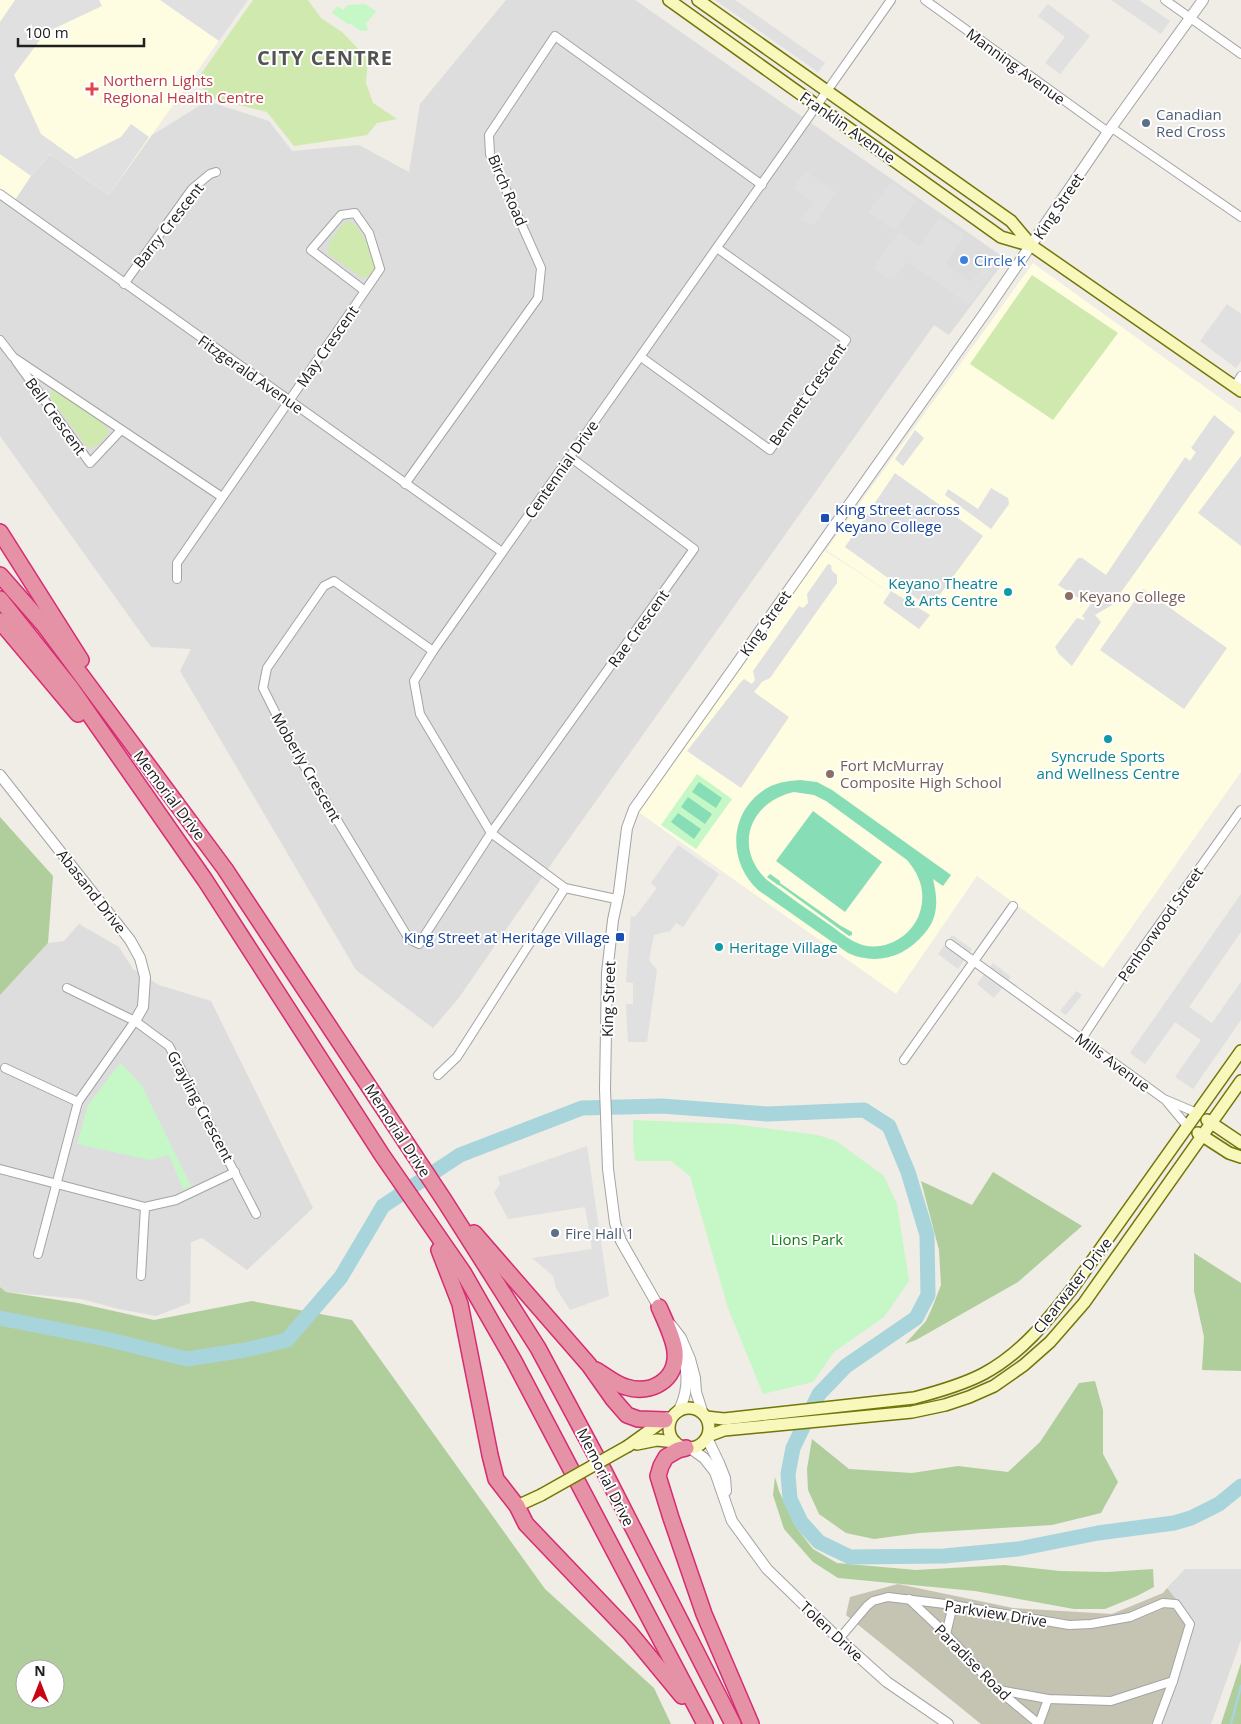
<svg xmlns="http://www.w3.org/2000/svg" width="1241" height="1724" font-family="'Open Sans',sans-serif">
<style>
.residential{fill:#dedddd}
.education{fill:#fefce1}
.construction{fill:#c5c3b2}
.grass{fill:#cfe9ae}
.forest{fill:#afce9c;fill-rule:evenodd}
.park{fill:#c5f8c6}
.pitch{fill:#87ddb5;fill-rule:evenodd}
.parking{fill:#e0e0e0}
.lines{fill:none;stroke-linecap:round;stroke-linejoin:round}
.stream{stroke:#a8d4dc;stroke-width:2.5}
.river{stroke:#a8d4dc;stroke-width:15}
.minor-casing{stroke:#a4a4a4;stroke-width:10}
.tertiary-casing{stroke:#a4a4a4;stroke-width:12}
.secondary-casing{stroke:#727608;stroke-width:14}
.motorway-casing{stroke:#d72b72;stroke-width:18}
.minor{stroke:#fff;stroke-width:8}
.tertiary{stroke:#fff;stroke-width:10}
.secondary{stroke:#f8f7bc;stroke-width:11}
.motorway{stroke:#e591a6;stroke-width:15}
.secondary-bridge-casing{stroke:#727608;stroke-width:14;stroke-linecap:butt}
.secondary-bridge{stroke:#f8f7bc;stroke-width:11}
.health-dot{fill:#e0444e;stroke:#fff;stroke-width:2}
.service-dot{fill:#5c6f8a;stroke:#fff;stroke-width:2}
.shop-dot{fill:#3f7fe0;stroke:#fff;stroke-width:2}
.transit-dot{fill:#1a4fb4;stroke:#fff;stroke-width:2}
.culture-dot{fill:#0f9aa8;stroke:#fff;stroke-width:2}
.education-dot{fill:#8d6e63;stroke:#fff;stroke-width:2}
.labels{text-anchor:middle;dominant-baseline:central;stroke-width:4;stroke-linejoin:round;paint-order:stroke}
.street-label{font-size:15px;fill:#202020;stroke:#fff}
.health-label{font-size:15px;fill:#be3a42;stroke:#fff;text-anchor:start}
.service-label{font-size:15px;fill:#4e5e75;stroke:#fff;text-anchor:start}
.shop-label{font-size:15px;fill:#366cbe;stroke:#fff;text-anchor:start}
.transit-label{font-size:15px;fill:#164399;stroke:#fff;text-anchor:start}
.culture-label{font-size:15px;fill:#0d838f;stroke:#fff;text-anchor:end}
.education-label{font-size:15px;fill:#785e54;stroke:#fff;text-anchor:start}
.park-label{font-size:15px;fill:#0f7d10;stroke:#fff}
.district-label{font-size:20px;font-weight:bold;letter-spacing:1px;fill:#535353;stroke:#fff}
</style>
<rect width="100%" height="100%" fill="#f0ece6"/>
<g class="residential">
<polygon points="506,0 635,0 1006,259 949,335 934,325 559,853 458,999 433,1028 356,970 180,671 191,649 151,647 0,436 0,194 31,176 50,154 109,194 149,137 207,101 269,121 292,151 359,145 409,172 420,104"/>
<polygon points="79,924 119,947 133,969 159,985 211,1001 313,1208 247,1270 202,1238 191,1242 190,1303 156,1316 119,1309 81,1299 6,1292 0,1287 0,995 48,943 64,941"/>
<polygon points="1185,1569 1241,1569 1241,1640 1211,1724 1162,1724 1178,1672 1189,1615 1167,1588"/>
</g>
<g class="education">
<polygon points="0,0 248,0 109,195 50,154 31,176 13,203 0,194"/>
<polygon points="1033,263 1241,413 1241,772 1103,968 977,876 896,994 634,809 819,547 906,603 826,550"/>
</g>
<polygon class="construction" points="898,1584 1013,1608 1112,1614 1163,1593 1167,1588 1189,1615 1191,1634 1162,1724 981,1724 846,1615 850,1597"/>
<g class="grass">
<polygon points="253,0 308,0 321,18 342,32 368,59 366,83 373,103 397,119 377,123 367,135 294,146 267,112 211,98 196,81"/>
<path d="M348,221l8,4 13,21 6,19v5l-6,7h-7l-33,-22c-5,-11 9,-24 15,-32z"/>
<polygon points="1032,275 1118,333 1053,420 970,364"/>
<path d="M55,390l47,32 6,8v4c-6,7 -11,15 -21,13l-36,-49 -1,-3 2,-4z"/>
</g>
<g class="forest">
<polygon points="0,817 53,876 48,943 0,995"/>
<polygon points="993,1172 1082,1226 1018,1282 916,1340 905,1344 926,1321 932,1308 941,1285 939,1250 921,1181 972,1205"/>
<polygon points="1194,1253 1241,1283 1241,1371 1202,1370 1204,1337 1194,1291"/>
<path d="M0,1287l6,5 72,11 76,17 98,-19 100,19 193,269 109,99 17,36h-671zM25,1669h30v30h-30z"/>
<polygon points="1095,1381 1103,1410 1103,1454 1118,1482 1101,1513 1052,1525 919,1533 874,1539 846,1533 819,1514 808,1490 807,1469 812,1439 849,1469 912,1473 958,1466 1008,1472 1040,1442 1079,1383"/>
<polygon points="775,1477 779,1491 795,1526 813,1549 837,1563 916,1570 1004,1565 1060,1571 1107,1572 1153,1569 1154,1587 1137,1596 1105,1609 1074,1609 975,1591 838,1578 813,1562 784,1529 773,1495"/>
<polygon points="1241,1663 1241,1724 1221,1724"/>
</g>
<g class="park">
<path d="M365,4l11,7 -10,13 2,6c-7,3 -11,-2 -17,-6h-3l-16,-11 5,-7 7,4 3,-5z"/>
<polygon points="697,774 732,799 696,849 661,825"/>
<polygon points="120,1063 141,1084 191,1186 183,1189 169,1155 150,1160 77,1144 88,1105"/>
<polygon points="633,1120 733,1124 818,1135 836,1141 884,1176 897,1204 909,1281 884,1317 834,1352 813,1382 763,1394 728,1308 690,1176 671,1161 635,1161 633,1140"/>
</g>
<g class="pitch">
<path d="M800,780l17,2 15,8 119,85 -8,11 -10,-7c3,13 5,25 1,38 -2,7 -6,12 -10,17 -19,23 -48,32 -76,19l-90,-63c-32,-30 -29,-81 11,-103 10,-5 20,-6 31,-7zM794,792l20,3 12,6 81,59c13,15 19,32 13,52 -8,26 -39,43 -65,30 -10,-5 -19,-13 -28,-19 -20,-14 -40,-28 -60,-43 -34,-32 -18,-78 27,-88z"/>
<polygon points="699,782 722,798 716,808 692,792"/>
<polygon points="688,797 712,814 705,824 681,807"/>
<polygon points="813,811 882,862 845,912 776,861"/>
<polygon points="678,813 701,829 694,839 671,822"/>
<polygon points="770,874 780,881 780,883 841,926 852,932 852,935 849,936 779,885 778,885 767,877"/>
</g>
<g class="parking">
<polygon points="15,0 99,0 102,6 45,33 14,75 41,134 76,159 121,137 131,124 149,137 109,195 50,154 31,176 0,154 0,22"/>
<polygon points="160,0 248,0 219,41"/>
<polygon points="715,0 735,0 825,63 818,72"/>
<polygon points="1111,0 1139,0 1170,21 1161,34"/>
<polygon points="1048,4 1090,36 1060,74 1045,63 1065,37 1038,16"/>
<polygon points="805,171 836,192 813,226 801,219 813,202 793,188"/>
<polygon points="891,182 917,201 894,231 868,212"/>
<polygon points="939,217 965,235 945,264 971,282 983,267 992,273 969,305 907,262 892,281 873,268 899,232 919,246"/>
<polygon points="1227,304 1241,314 1241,361 1236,368 1200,341"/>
<polygon points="1214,415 1235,432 1112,605 1095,615 1101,622 1072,666 1059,654 1055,647 1077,618 1083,620 1085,619 1082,616 1093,601 1091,599 1086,603 1058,585 1078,558 1082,558 1106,575 1185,457 1190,461 1196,452 1191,448"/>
<polygon points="915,430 924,438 903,466 895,459"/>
<polygon points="1241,456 1241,546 1198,513"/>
<polygon points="895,473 983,536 930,608 845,547"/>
<polygon points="991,488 1008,498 1009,504 991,529 945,495 948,489 978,509"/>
<polygon points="828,564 831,565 832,571 837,575 837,583 770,678 762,682 754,692 789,717 741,788 687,751 740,683 744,679 752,684 755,680 753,671 799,606 803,608 808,603 807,594"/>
<polygon points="1143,589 1227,648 1184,709 1100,650"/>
<polygon points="891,591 930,615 919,629 883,603"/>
<polygon points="678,845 719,874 683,927 676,923 670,931 654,935 649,960 657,970 647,1042 628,1042 626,1004 633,1004 633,983 626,982 631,916 635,917 657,888 651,883"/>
<polygon points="1241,894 1241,932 1189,1007 1212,1023 1241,982 1241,1020 1193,1089 1175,1077 1201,1040 1175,1022 1145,1064 1130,1053"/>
<polygon points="952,935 972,949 958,969 938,954"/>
<polygon points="993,963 1011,977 994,998 977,984"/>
<polygon points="1076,991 1082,995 1066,1015 1060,1011"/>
<polygon points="587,1146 609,1296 570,1310 556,1288 553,1276 532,1258 592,1249 585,1207 508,1219 494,1193 500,1184 498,1177"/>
</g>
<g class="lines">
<polyline class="stream" points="1231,1724 1241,1686"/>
<polyline class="river" points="0,1318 106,1339 187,1359 245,1350 287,1340 341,1277 383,1206 460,1155 582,1108 662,1106 767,1114 864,1110 889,1126 908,1172 927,1235 928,1295 916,1318 846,1366 819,1394 793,1448 788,1474 790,1499 801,1522 819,1542 850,1557 944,1556 1018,1549 1098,1533 1174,1523 1191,1518 1219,1504 1241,1486"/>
<defs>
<g id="minor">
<polyline points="925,0 1108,132"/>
<polyline points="1165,0 1241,54"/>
<polyline points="1112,128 1241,217"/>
<polyline points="0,194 502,552"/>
<polyline points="124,284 192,189 210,174 216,172"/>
<polyline points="0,340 13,357 222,497"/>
<polyline points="641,357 770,450 846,340 717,248"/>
<polyline points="16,361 90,463 121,430"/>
<polyline points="1235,386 1241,376"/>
<polyline points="405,484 538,298 541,268 490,154 489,135 555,36 762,185"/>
<polyline points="177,579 177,563 365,291 380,269 369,233 355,213 341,215 311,250 365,291"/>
<polyline points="433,651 334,581 324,586 267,668 263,688 291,744 409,939 419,944 491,833 694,549 570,457"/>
<polyline points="616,899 565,888 491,833 420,714 414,681 433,651 891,0"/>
<polyline points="950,944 1164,1099 1197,1113"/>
<polyline points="67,988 135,1021 169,1046 256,1214"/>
<polyline points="1081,1040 1127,970 1241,810"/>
<polyline points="904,1060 1013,906"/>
<polyline points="5,1068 78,1102"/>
<polyline points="438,1075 457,1057 565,888"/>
<polyline points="1167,1102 1188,1127"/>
<polyline points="0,1169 145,1207 176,1200 235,1172"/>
<polyline points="38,1254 78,1102 135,1021"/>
<polyline points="141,1276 145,1207"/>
<polyline points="909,1599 946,1634 997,1689 1039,1724"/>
<polyline points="946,1634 953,1605"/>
<polyline points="839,1639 867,1606 873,1601 888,1597 953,1605 1069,1625 1091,1624 1130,1617 1163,1603 1176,1604 1190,1624 1173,1681 1157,1724"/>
<polyline points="999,1690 1048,1699 1111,1701 1173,1681"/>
<polyline points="1039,1724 1048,1699"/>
</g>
<g id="tertiary">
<polyline points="0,775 130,940 140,958 145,977 143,1007 135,1021"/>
<polyline points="661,1311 621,1241 615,1223 608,1169 605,1089 607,973 613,920 619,892 627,828 634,809 984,314 1108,132 1203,0"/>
<polyline points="671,1325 681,1338 690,1359 695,1378 696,1392 703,1414"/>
<path d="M678,1412c9,-17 11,-36 5,-55"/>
<polyline points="707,1438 719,1463 725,1478 726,1491"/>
<polyline points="690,1448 704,1458 715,1472 732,1521 767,1569 839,1639 887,1682 948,1724"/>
</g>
<g id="secondary">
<polyline points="669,0 1001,237 1032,246"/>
<polyline points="698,0 1011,221 1032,246 1241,391"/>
<polyline points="1207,1120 1241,1143"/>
<polyline points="1198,1133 1229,1153 1241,1157"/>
<circle cx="689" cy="1428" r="20"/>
<path d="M706,1417l18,2 190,-21c23,-6 48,-13 69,-24 38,-20 64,-53 89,-85l169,-238"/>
<polyline points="708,1436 724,1430 912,1412 945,1405 969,1397 994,1386 1024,1365 1050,1342 1084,1303 1241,1081"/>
<polyline points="637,1444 657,1440 675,1442"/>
<polyline points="628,1446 667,1418"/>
<polyline points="517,1506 541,1495"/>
</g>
<g id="motorway">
<polyline points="0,532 81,660"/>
<polyline points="0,575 44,625 225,869 444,1200 538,1348 604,1471 733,1724"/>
<polyline points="0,599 71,688 205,880 382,1155 463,1272 514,1361 705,1724"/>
<polyline points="0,621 78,714"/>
<polyline points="474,1233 589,1365 613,1399 627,1415 638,1419 665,1420"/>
<polyline points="439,1250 460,1304 490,1455 496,1479 517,1506 526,1524 630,1633 682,1696"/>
<path d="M596,1370c9,5 19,14 30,17 25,8 52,-7 49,-36 -2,-15 -10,-30 -16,-44"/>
<polyline points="686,1448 678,1450 666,1457 661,1466 658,1476 671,1518 704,1614 751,1724"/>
</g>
</defs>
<use href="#minor" class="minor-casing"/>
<use href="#tertiary" class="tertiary-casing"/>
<use href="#secondary" class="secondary-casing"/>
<use href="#motorway" class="motorway-casing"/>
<use href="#minor" class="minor"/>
<use href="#tertiary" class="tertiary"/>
<use href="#secondary" class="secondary"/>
<use href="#motorway" class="motorway"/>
<defs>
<polyline id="secondary-bridge" points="541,1495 628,1446"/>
</defs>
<use href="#secondary-bridge" class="secondary-bridge-casing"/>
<use href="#secondary-bridge" class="secondary-bridge"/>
</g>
<path class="health-dot" d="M89.5 81.5h5v5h5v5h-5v5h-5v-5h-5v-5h5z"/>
<g class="service-dot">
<circle cx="1146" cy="123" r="5"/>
<circle cx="555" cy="1233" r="5"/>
</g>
<circle class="shop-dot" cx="964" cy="260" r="5"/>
<g class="transit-dot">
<rect x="820" y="513" width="10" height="10" rx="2.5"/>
<rect x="615" y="932" width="10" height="10" rx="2.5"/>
</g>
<g class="culture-dot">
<circle cx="1008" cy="592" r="5"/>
<circle cx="1108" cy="739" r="5"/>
<circle cx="719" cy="947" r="5"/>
</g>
<g class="education-dot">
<circle cx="1069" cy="596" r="5"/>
<circle cx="830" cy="774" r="5"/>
</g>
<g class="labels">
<g class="street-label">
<text transform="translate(1016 66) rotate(36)">Manning Avenue</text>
<text transform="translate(848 127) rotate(35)">Franklin Avenue</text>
<text transform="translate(508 190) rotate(67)">Birch Road</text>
<text transform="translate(1058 206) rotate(-56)">King Street</text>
<text transform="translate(168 225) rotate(-52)">Barry Crescent</text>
<text transform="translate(327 346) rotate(-55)">May Crescent</text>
<text transform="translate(251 374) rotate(35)">Fitzgerald Avenue</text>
<text transform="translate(807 394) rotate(-55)">Bennett Crescent</text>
<text transform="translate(56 416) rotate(54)">Bell Crescent</text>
<text transform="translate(561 469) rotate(-55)">Centennial Drive</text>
<text transform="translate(765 623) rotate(-55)">King Street</text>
<text transform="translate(638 628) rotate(-54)">Rae Crescent</text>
<text transform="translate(307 767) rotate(60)">Moberly Crescent</text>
<text transform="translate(170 795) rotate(53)">Memorial Drive</text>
<text transform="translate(92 891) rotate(52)">Abasand Drive</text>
<text transform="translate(1160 924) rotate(-55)">Penhorwood Street</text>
<text transform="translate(608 999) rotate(-88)">King Street</text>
<text transform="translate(1113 1062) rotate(36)">Mills Avenue</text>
<text transform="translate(201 1106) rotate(62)">Grayling Crescent</text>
<text transform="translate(398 1130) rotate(57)">Memorial Drive</text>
<text transform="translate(1072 1285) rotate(-52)">Clearwater Drive</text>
<text transform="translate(606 1477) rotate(63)">Memorial Drive</text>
<text transform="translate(996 1613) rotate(9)">Parkview Drive</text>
<text transform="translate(832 1631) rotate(43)">Tolen Drive</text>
<text transform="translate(973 1662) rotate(45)">Paradise Road</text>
</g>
<g class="health-label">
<text x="103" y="80">Northern Lights<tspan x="103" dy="17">Regional Health Centre</tspan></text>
</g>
<g class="service-label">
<text x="1156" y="114">Canadian<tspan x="1156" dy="17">Red Cross</tspan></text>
<text x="565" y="1233">Fire Hall 1</text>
</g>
<g class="shop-label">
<text x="974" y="260">Circle K</text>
</g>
<g class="transit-label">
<text x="835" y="509">King Street across<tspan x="835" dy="17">Keyano College</tspan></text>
<text x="610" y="937" text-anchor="end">King Street at Heritage Village</text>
</g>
<g class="culture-label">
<text x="998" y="583">Keyano Theatre<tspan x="998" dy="17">&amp; Arts Centre</tspan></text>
<text x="1108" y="756" text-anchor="middle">Syncrude Sports<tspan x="1108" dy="17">and Wellness Centre</tspan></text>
<text x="729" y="947" text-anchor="start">Heritage Village</text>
</g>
<g class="education-label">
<text x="1079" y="596">Keyano College</text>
<text x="840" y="765">Fort McMurray<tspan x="840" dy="17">Composite High School</tspan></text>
</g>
<g class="park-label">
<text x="807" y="1239">Lions Park</text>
</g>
<g class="district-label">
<text x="325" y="57">CITY CENTRE</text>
</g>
</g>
<g transform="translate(40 1684)"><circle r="24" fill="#ffffff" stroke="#a6a6a6"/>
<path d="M0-4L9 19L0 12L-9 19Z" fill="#ca0513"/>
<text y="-8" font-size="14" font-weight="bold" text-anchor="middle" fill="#202020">N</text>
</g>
<path d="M18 38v8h126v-8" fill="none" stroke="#202020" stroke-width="2.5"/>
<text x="25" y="38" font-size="15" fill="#202020" stroke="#ffffff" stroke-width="4" paint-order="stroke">100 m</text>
</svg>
